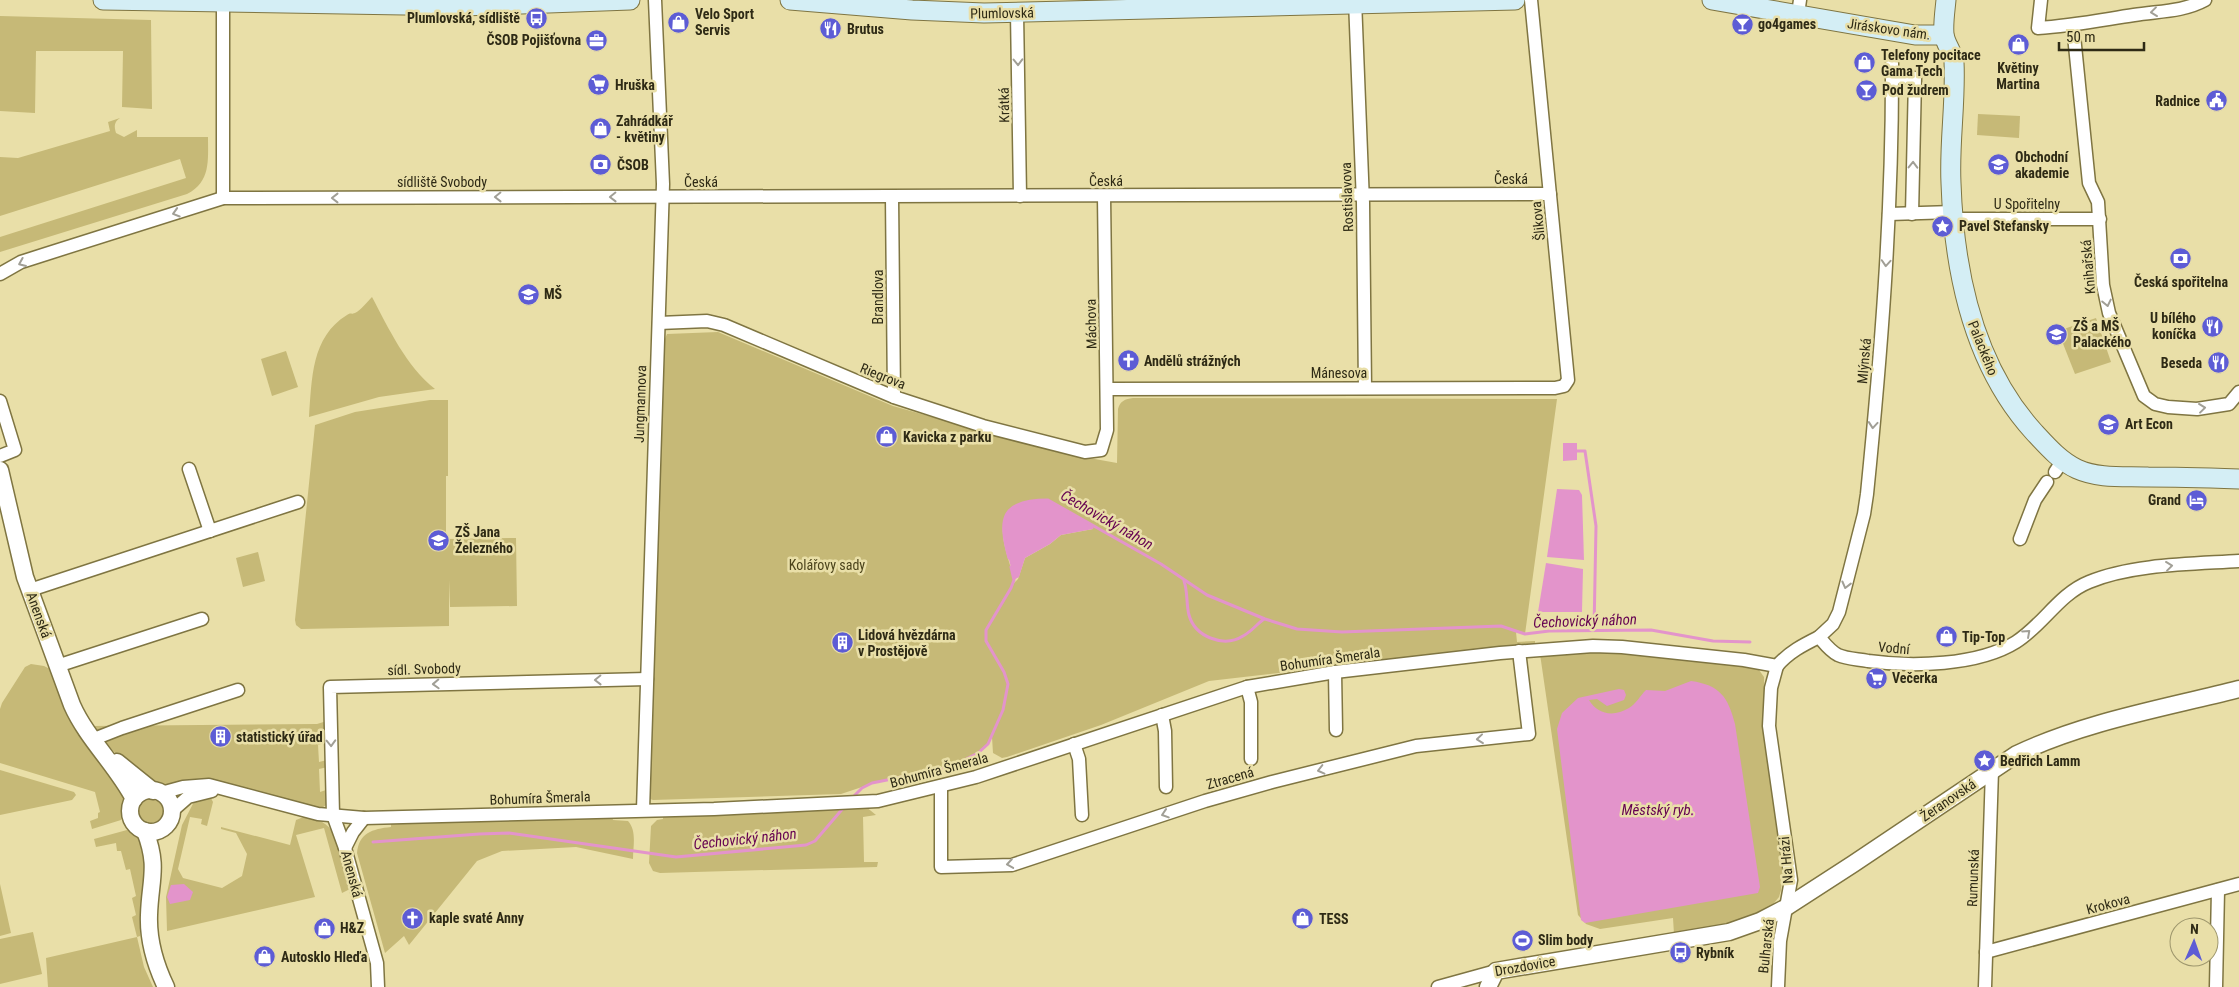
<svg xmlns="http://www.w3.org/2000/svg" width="2239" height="987" font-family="'Roboto Condensed',sans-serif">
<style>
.green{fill:#c6b977;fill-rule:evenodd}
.water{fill:#e394cb}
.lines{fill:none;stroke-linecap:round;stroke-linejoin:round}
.stream{stroke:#e394cb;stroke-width:3}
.minor-casing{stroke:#7f7542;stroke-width:15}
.tertiary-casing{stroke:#7f7542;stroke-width:19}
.secondary-casing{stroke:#7f7542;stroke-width:21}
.minor{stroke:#fff;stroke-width:12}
.tertiary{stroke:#fff;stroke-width:16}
.secondary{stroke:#d4eef5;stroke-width:19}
.oneway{stroke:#a19f96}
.labels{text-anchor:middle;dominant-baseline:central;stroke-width:5;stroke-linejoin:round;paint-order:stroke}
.street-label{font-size:14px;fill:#2e2a15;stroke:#e9dfa8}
.poi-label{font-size:14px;font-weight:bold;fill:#2e2a15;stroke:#e9dfa8;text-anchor:start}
.park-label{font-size:14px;fill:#4c441c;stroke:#e9dfa8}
.water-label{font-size:15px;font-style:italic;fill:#650251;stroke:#e9dfa8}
</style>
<rect width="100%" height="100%" fill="#e9dfa8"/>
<g class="green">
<polygon points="0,16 151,20 152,109 122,107 123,51 36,51 35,113 0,111"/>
<polygon points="1978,114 2020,116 2019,138 1977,135"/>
<path d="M120,118c-6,4 -6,8 -4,15l8,4 13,-7v7h71c0,23 3,45 -21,57l-187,58v-15l186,-59 -6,-19 -180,57v-59l18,1 92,-27 -2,-9z"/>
<path d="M372,297c17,32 34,69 63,92l-56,8 -70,20c3,-38 2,-80 38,-102 5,-3 3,0 8,-2 6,-3 12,-11 17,-16z"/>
<polygon points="2096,318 2111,362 2075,374 2058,331"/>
<path d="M718,332l175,74 163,46 61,11 1,-54c2,-8 7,-10 15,-11l424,1 -32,235 -9,-2 1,10 18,-1v3l-326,37 -108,44 -94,32 -5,1 -9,-5 -1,-16 -9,12 -32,18 -71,14 -39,13 -188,6 -3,-1 12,-453 5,-12zM1027,501l66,28 -32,6 -11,9 -25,14 -7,21 -5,5 1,-4c-7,-32 -27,-64 13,-79z"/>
<polygon points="286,351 298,387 272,396 261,359"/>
<polygon points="430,400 448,400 448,476 446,476 446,539 516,538 517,606 450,607 449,580 449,626 301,629 296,625 295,620 315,425 355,412"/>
<polygon points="258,552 265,581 243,587 236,558"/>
<polygon points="1601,652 1635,653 1744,666 1759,670 1764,677 1764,739 1783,867 1781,890 1779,897 1770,908 1736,923 1674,934 1673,918 1600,929 1586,924 1578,915 1540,654"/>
<polygon points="31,664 44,666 50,669 128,796 125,812 121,820 92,829 90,821 98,818 98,813 100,812 95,792 0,763 0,709 2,703 25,667"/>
<path d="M330,720l1,21 -13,4 1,17 12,-3 1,7 -13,3 1,23 12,-4c-2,10 -2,19 -14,20l-99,-25 -60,5 -41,-32 -28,-30 227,-2z"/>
<polygon points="0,770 74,792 76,795 72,800 0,815"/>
<path d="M210,796l3,6 -6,24 -6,-2 1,-5 -12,-2 -12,52 5,9 39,10 20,-12 5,-22 -11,-21 -15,-4v-2l69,18 6,-25c6,-3 9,-3 15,-2 30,5 32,42 39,66l-2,6 -6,3 -18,-65 -28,7 19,62 -148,34 -1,-34 16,-72 14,-27z"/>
<circle cx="151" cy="811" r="12"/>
<polygon points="865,806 876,815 863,817 864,862 878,862 877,867 660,873 653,871 649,863 651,826 657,820 663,819 663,816"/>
<path d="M612,816l1,4 15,1c9,10 5,25 5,38l-57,-12 -74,4 -25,10 -68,84 -5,-9 -19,17 -28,-100c2,-20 15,-24 34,-26v-4z"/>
<polygon points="127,830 135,832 146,843 145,895 142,895 140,936 137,937 144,967 153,987 48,987 46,958 137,937 132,917 136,915 132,898 136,896 130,869 126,870 121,851 117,851 116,843 96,847 94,839"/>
<polygon points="0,884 11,933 0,936"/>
<polygon points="33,932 42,974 0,984 0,939"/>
</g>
<g class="water">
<polygon points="1563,443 1577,443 1577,460 1563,461"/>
<polygon points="1557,489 1579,490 1582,495 1584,560 1547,557"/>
<path d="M1048,500l46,26 -1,3 -32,6 -11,9 -25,14 -6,19 -5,3c-9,-42 -30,-80 34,-80z"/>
<polygon points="1546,563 1583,569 1582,612 1538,612"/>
<path d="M1691,681c29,4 37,16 44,43l25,163 -2,6 -173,30 -4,-3 -24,-191 5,-16 16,-15 41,-9 5,1 2,5 -2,5 -17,6 -10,-7 -8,1c9,15 25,17 40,8 6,-3 11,-12 17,-18l19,1z"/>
<polygon points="184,884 193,892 190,900 170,904 167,897 171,885"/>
</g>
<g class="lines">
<g class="stream">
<polyline points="1577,451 1585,451 1596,526 1594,630"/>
<path d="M1009,558c-11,-40 -8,-58 39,-58l113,64 46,31 58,24 32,10 45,3 159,-6 24,8 24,-3 102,-1 62,11 37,1"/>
<path d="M1184,581c4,11 2,23 5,34 6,22 35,33 54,21 8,-4 14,-12 21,-17"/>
<polyline points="852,798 862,788 872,783 951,767 978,753 988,744 1003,710 1008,684 1004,672 986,641 986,630 1011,588 1014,580 1011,567"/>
<polyline points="373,842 479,834 509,833 676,857 806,845 815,841 845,806"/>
</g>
<defs>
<g id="minor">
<polyline points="1355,0 1363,203 1365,388"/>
<path d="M2041,0l-3,28c33,-2 63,-8 96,-13 24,-4 49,-3 71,-15"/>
<polyline points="1017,13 1020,196"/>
<polyline points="1798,14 1800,0"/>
<polyline points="2073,26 2089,183 2098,202 2103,285 2109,313 2144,396 2155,404 2168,407 2197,409 2229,404 2239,392"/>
<polyline points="1892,63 1892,77"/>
<polyline points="892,197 894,397"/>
<polyline points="223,198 223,2"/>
<polyline points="1889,214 1953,212"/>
<polyline points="1953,219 2100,219"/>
<polyline points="0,274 21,262 46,254 223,198 1550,194"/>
<polyline points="659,323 707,321 724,325 894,397 983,426 1085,452 1101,450 1107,430 1104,196"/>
<polyline points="1107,389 1555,388 1564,386 1568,380 1531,0"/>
<polyline points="0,401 15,450 0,456"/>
<polyline points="189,469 210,531"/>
<polyline points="2055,472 2063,460"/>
<polyline points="2020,539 2035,500 2047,482"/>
<polyline points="30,590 298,502"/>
<path d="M1819,637l14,-13 6,-12 25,-98 3,-20c14,-139 25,-278 25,-417l23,1 -3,136"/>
<polyline points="57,666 202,619"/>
<polyline points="1777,666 1771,688 1769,726 1791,880 1780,941 1778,987"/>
<polyline points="1335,672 1336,730"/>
<polyline points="1247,687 1251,702 1251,759"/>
<polyline points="1162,715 1165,731 1166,787"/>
<polyline points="94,739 122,728 238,690"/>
<polyline points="1074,744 1079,759 1082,815"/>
<polyline points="941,787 941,867 1012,865 1205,801 1272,782 1416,746 1529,734 1519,651"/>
<path d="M161,793l22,-6 26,-2 109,29 46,4 350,-9 164,-8 98,-24 271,-90 88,-15 165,-19 93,-7 29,1 122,13 33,6c12,-14 26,-21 42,-29 6,7 11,14 19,18 9,4 20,4 30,6 43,6 110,5 148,-19 27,-17 43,-48 73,-60 43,-18 104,-18 150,-21"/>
<polyline points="643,810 663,184 655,0"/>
<polyline points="172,811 188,797 212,791"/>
<polyline points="345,848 353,832 364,818"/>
<polyline points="1986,952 2239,884"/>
<polyline points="378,987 377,963 345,848 333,815 330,687 647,679"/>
<polyline points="1438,987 1496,971"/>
<polyline points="1985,987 1992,770"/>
<polyline points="2216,987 2218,890"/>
</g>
<g id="tertiary">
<path d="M0,470l25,107 47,128c15,34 45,61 62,94"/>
<polyline points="117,762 153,791"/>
<circle cx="151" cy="811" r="21"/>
<path d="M145,831c14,36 5,49 4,84 -1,26 6,49 17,72"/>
<path d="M1488,987l8,-16 233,-39 31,-11 25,-13 68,-44 164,-110c70,-33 148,-46 222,-65"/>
</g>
<g id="secondary">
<polyline points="103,0 464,6 630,0"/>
<polyline points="790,0 912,10 984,13 1515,0"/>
<polyline points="1712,0 1915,35 1944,35"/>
<path d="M1946,0c-1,11 -3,23 -2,34 1,10 9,18 10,28 2,40 -5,81 -3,121 3,89 22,182 83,249 13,14 26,29 43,37 22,10 48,7 71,8 31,0 61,1 91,2"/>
</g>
</defs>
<use href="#minor" class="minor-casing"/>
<use href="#tertiary" class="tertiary-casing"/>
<use href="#secondary" class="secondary-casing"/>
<use href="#minor" class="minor"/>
<use href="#tertiary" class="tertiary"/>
<use href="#secondary" class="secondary"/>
</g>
<defs><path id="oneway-chevron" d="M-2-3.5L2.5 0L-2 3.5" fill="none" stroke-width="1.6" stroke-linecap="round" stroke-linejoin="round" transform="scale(1.25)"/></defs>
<g class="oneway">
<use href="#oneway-chevron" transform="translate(2154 12) rotate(173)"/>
<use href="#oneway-chevron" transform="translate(1018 62) rotate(89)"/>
<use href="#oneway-chevron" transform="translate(1913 165) rotate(-89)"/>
<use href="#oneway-chevron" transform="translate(498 197) rotate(179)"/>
<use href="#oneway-chevron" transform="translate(613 197) rotate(179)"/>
<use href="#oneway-chevron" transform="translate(335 198) rotate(180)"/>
<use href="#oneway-chevron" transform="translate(176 213) rotate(163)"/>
<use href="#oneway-chevron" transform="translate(22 263) rotate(157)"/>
<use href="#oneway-chevron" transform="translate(1886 263) rotate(94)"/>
<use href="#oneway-chevron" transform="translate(2107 303) rotate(78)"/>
<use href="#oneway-chevron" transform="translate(2202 408) rotate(-7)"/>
<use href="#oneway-chevron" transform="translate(1873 425) rotate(95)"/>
<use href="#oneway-chevron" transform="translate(2169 566) rotate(-7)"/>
<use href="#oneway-chevron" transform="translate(1846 585) rotate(104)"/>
<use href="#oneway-chevron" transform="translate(2027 633) rotate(-42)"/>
<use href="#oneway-chevron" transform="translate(598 680) rotate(179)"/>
<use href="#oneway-chevron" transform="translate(436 684) rotate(178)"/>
<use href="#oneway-chevron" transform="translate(1480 739) rotate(174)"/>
<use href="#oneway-chevron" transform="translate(331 743) rotate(88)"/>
<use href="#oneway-chevron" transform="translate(1321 770) rotate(166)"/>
<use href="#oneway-chevron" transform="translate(1165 814) rotate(162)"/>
<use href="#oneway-chevron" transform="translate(1010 864) rotate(171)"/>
</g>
<defs>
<symbol id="bus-disc" viewBox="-11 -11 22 22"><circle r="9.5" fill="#5d5cd5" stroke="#e9dfa8"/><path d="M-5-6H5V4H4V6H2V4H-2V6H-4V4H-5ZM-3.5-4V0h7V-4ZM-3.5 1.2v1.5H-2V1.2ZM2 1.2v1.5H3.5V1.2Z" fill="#fff"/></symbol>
<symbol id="shop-disc" viewBox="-11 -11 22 22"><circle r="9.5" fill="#5d5cd5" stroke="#e9dfa8"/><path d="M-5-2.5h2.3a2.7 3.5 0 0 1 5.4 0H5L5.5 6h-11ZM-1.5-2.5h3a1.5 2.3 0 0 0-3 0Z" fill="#fff"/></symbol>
<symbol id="bar-disc" viewBox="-11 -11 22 22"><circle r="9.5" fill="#5d5cd5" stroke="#e9dfa8"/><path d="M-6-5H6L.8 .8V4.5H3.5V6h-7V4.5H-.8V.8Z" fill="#fff"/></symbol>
<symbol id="restaurant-disc" viewBox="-11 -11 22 22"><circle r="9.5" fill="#5d5cd5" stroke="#e9dfa8"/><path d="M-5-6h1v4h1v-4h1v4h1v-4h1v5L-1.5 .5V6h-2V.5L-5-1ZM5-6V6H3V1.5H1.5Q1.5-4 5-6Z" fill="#fff"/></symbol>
<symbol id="office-disc" viewBox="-11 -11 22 22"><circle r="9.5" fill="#5d5cd5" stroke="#e9dfa8"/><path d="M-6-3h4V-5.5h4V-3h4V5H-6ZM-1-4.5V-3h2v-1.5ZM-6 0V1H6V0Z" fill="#fff"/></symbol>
<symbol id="supermarket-disc" viewBox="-11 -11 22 22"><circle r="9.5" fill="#5d5cd5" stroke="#e9dfa8"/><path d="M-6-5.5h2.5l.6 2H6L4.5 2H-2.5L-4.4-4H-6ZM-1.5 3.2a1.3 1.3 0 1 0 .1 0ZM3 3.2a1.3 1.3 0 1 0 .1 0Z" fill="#fff"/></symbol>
<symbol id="civic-disc" viewBox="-11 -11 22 22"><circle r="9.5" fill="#5d5cd5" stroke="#e9dfa8"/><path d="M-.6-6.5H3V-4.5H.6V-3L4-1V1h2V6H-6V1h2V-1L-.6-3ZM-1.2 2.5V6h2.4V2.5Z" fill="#fff"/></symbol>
<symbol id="bank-disc" viewBox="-11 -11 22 22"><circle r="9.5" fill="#5d5cd5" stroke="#e9dfa8"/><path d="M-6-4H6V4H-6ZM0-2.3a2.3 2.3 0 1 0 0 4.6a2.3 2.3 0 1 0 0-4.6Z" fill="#fff"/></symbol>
<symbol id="school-disc" viewBox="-11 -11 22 22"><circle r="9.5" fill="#5d5cd5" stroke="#e9dfa8"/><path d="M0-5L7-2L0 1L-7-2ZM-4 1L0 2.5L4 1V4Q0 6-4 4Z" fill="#fff"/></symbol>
<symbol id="sight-disc" viewBox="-11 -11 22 22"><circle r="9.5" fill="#5d5cd5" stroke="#e9dfa8"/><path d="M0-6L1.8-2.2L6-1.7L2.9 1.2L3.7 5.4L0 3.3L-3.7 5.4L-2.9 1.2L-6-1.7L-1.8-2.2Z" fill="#fff"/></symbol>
<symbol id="church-disc" viewBox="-11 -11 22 22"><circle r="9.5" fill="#5d5cd5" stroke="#e9dfa8"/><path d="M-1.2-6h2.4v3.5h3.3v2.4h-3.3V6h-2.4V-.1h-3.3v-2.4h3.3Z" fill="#fff"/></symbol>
<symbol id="hotel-disc" viewBox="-11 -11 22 22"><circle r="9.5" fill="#5d5cd5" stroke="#e9dfa8"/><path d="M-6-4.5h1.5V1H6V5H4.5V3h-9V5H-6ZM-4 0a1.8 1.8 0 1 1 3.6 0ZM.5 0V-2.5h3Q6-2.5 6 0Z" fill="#fff"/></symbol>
<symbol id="building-disc" viewBox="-11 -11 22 22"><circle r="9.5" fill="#5d5cd5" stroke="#e9dfa8"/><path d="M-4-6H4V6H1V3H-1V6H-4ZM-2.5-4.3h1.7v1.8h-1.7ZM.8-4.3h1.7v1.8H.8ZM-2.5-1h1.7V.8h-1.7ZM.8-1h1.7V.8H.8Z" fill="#fff"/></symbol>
<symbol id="stadium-disc" viewBox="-11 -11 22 22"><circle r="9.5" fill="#5d5cd5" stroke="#e9dfa8"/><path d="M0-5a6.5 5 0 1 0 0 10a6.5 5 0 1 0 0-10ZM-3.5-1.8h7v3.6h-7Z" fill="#fff"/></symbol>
</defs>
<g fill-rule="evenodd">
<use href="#bus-disc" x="524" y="6" width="25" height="25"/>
<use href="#shop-disc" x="666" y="10" width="25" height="25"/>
<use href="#bar-disc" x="1730" y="12" width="25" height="25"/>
<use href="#restaurant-disc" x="818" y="16" width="25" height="25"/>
<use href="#office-disc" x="584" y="28" width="25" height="25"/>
<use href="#shop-disc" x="2006" y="32" width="25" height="25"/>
<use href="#shop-disc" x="1852" y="50" width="25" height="25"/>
<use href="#supermarket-disc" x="586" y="72" width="25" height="25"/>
<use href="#bar-disc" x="1854" y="78" width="25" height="25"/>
<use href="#civic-disc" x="2204" y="88" width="25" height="25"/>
<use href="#shop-disc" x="588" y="116" width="25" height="25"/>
<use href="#bank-disc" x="588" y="152" width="25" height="25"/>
<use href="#school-disc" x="1986" y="152" width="25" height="25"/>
<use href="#sight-disc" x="1930" y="214" width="25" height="25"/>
<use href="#bank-disc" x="2168" y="246" width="25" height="25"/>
<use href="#school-disc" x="516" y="282" width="25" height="25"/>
<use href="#restaurant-disc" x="2200" y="314" width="25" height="25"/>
<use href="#school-disc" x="2044" y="322" width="25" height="25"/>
<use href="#church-disc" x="1116" y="348" width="25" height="25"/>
<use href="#restaurant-disc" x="2206" y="350" width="25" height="25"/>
<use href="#school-disc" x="2096" y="412" width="25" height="25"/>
<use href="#shop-disc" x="874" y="424" width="25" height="25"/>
<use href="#hotel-disc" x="2184" y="488" width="25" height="25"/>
<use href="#school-disc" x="426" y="528" width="25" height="25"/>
<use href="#shop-disc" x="1934" y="624" width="25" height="25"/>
<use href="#building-disc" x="830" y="630" width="25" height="25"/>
<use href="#supermarket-disc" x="1864" y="666" width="25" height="25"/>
<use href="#building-disc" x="208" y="724" width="25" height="25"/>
<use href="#sight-disc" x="1972" y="748" width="25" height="25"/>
<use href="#church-disc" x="400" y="906" width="25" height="25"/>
<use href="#shop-disc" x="1290" y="906" width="25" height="25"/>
<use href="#shop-disc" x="312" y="916" width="25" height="25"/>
<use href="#stadium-disc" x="1510" y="928" width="25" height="25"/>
<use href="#bus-disc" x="1668" y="940" width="25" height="25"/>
<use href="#shop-disc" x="252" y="944" width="25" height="25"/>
</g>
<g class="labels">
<g class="street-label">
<text transform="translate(1002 13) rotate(-1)">Plumlovská</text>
<text transform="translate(1889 29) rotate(8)">Jiráskovo nám.</text>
<text transform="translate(1004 105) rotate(-91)">Krátká</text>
<text x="1511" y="179">Česká</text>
<text x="1106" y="181">Česká</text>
<text x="442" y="182">sídliště Svobody</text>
<text x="701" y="182">Česká</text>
<text transform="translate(1347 197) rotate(-92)">Rostislavova</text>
<text x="2027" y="204">U Spořitelny</text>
<text transform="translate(1538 221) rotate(-96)">Šlikova</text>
<text transform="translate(2088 267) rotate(-95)">Knihařská</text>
<text transform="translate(878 297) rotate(-90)">Brandlova</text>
<text transform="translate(1091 324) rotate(-91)">Máchova</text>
<text transform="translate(1983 348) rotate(68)">Palackého</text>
<text transform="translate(1864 361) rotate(-85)">Mlýnská</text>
<text x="1339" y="373">Mánesova</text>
<text transform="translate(883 376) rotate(22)">Riegrova</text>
<text transform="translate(640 404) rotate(-88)">Jungmannova</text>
<text transform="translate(39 615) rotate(70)">Anenská</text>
<text transform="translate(1894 648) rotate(5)">Vodní</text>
<text transform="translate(1330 659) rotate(-8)">Bohumíra Šmerala</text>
<text transform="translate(424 669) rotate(-2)">sídl. Svobody</text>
<text transform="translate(939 770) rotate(-15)">Bohumíra Šmerala</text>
<text transform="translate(1230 778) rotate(-16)">Ztracená</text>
<text transform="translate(540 798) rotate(-2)">Bohumíra Šmerala</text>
<text transform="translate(1948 800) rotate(-34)">Žeranovská</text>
<text transform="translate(1786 860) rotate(-95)">Na Hrázi</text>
<text transform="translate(352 874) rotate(75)">Anenská</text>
<text transform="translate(1973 878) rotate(-88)">Rumunská</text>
<text transform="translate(2108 904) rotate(-15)">Krokova</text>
<text transform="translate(1766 946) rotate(-84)">Bulharská</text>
<text transform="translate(1525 966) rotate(-10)">Drozdovice</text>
</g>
<g class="poi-label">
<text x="695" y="14">Velo Sport<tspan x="695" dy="16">Servis</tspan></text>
<text x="520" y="18" text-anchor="end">Plumlovská, sídliště</text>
<text x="1758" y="24">go4games</text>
<text x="847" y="29">Brutus</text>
<text x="581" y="40" text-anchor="end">ČSOB Pojišťovna</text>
<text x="1881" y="55">Telefony pocitace<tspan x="1881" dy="16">Gama Tech</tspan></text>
<text x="2018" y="68" text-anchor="middle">Květiny<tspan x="2018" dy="16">Martina</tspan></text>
<text x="615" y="85">Hruška</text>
<text x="1882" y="90">Pod žudrem</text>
<text x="2200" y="101" text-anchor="end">Radnice</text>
<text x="616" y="121">Zahrádkář<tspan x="616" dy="16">- květiny</tspan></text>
<text x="2015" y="157">Obchodní<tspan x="2015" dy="16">akademie</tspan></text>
<text x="617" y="165">ČSOB</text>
<text x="1959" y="226">Pavel Stefansky</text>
<text x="2181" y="282" text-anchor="middle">Česká spořitelna</text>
<text x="544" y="294">MŠ</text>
<text x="2196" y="318" text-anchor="end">U bílého<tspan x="2196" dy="16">koníčka</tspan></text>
<text x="2073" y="326">ZŠ a MŠ<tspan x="2073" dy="16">Palackého</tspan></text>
<text x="1144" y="361">Andělů strážných</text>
<text x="2202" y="363" text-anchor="end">Beseda</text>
<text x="2125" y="424">Art Econ</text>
<text x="903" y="437">Kavicka z parku</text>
<text x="2181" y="500" text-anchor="end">Grand</text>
<text x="455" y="532">ZŠ Jana<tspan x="455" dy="16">Železného</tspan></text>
<text x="858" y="635">Lidová hvězdárna<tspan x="858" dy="16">v Prostějově</tspan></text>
<text x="1962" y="637">Tip-Top</text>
<text x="1892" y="678">Večerka</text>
<text x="236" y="737">statistický úřad</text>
<text x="2000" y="761">Bedřich Lamm</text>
<text x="429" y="918">kaple svaté Anny</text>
<text x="1319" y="919">TESS</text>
<text x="340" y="928">H&amp;Z</text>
<text x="1538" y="940">Slim body</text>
<text x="1696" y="953">Rybník</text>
<text x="281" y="957">Autosklo Hleďa</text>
</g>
<g class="park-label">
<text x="827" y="565">Kolářovy sady</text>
</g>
<g class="water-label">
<text transform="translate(1107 520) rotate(30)">Čechovický náhon</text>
<text transform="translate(1585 621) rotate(-2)">Čechovický náhon</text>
<text x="1658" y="810">Městský ryb.</text>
<text transform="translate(745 839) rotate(-6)">Čechovický náhon</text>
</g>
</g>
<g transform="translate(2194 942) rotate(2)"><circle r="24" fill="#e9dfa8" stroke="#9e976d"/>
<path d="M0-4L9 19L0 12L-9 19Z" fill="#5d5cd5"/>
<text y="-8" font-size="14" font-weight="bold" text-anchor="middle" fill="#2e2a15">N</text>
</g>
<path d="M2059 42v8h85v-8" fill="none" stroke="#2e2a15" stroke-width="2.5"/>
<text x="2066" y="42" font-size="15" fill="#2e2a15" stroke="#e9dfa8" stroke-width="4" paint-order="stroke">50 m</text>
</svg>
